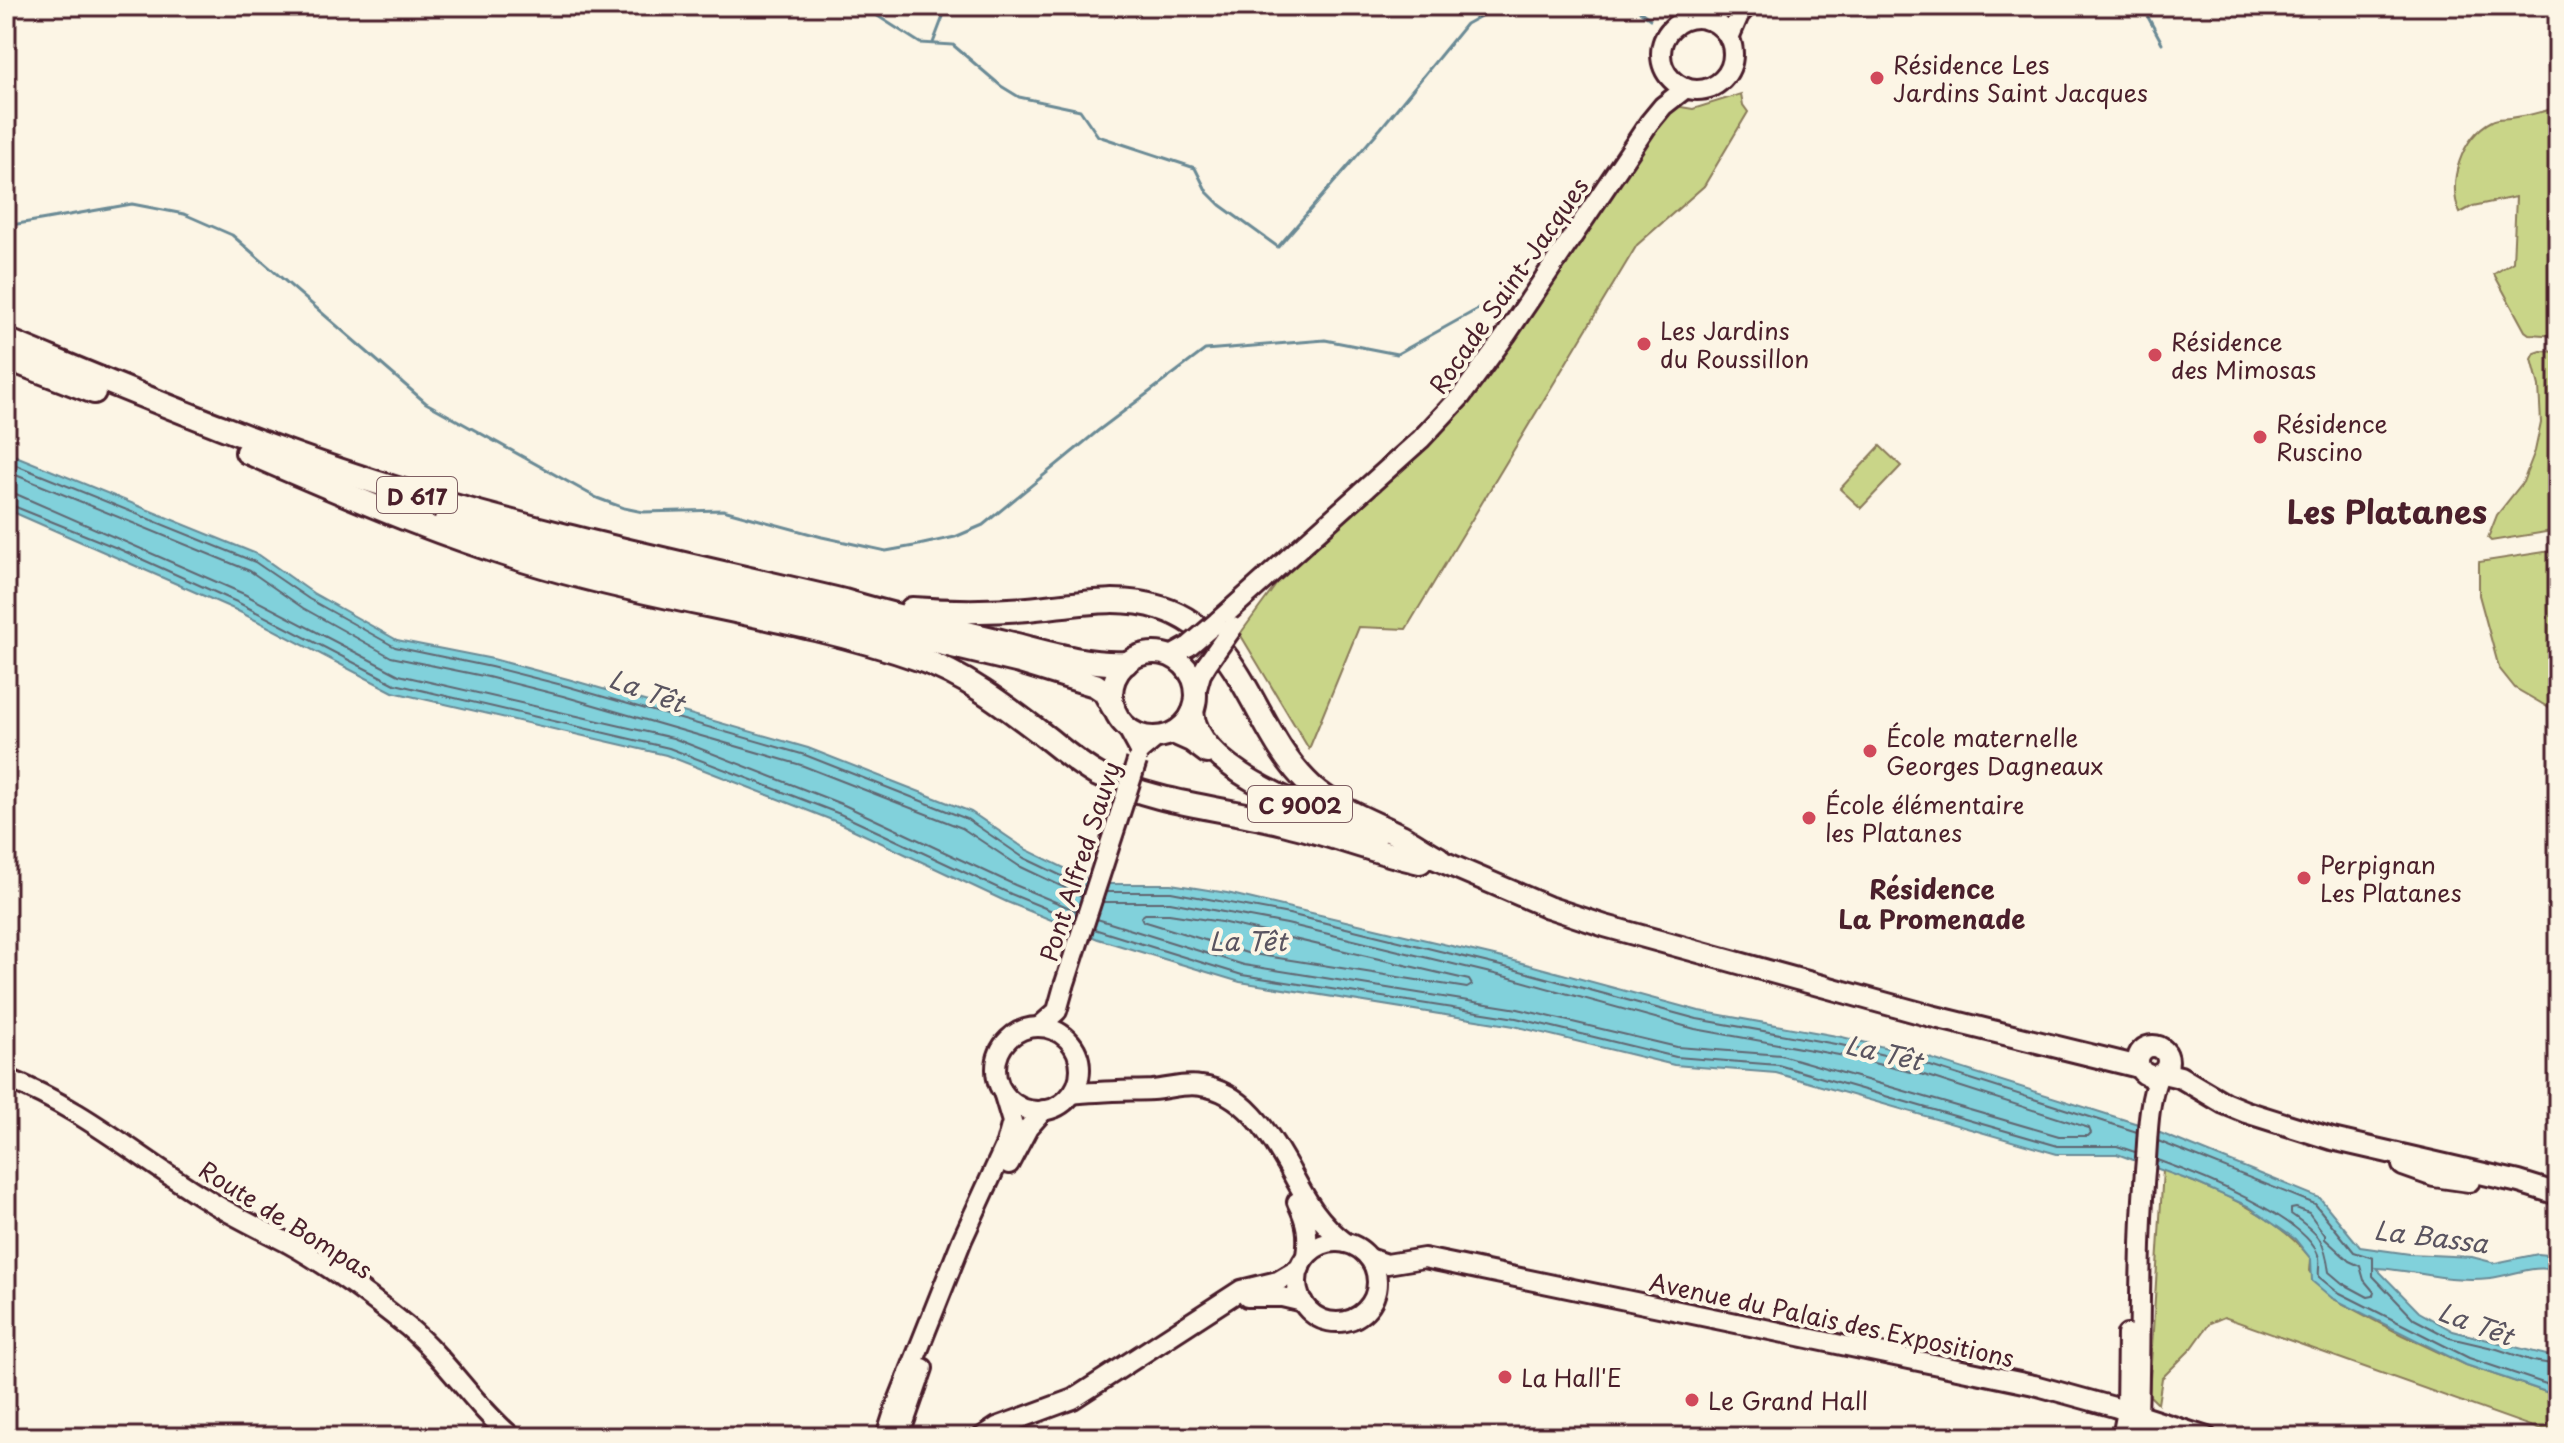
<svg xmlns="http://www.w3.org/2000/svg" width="2564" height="1443" font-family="'Playpen Sans',sans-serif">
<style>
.green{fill:#c9d588;stroke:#8a7a5a;stroke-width:2}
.water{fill:#81d1db;stroke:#6b8a95;stroke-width:2}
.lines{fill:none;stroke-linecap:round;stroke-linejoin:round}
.shore{stroke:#606671;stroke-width:2}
.stream{stroke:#6b8a95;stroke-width:3}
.tertiary-casing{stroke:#4a1f2b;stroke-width:22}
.secondary-casing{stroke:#4a1f2b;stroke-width:24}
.primary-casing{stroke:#4a1f2b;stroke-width:26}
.trunk-casing{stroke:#4a1f2b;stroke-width:28}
.tertiary{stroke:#fcf5e5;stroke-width:16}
.secondary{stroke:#fcf5e5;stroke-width:18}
.primary{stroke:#fcf5e5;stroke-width:20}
.trunk{stroke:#fcf5e5;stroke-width:22}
.secondary-bridge-casing{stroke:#4a1f2b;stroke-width:24;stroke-linecap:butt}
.secondary-bridge{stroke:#fcf5e5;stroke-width:18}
.poi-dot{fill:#d1495b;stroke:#fcf5e5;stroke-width:3}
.labels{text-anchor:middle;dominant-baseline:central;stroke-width:8;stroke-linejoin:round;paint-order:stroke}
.shield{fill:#fcf5e5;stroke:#7f5f63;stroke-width:2}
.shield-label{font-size:22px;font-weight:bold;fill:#4a1f2b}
.poi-label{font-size:24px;fill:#4a1f2b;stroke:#fcf5e5;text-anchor:start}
.street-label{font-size:24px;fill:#4a1f2b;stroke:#fcf5e5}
.water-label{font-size:26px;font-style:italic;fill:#5a5460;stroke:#fcf5e5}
.neighbourhood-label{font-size:26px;font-weight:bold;fill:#4a1f2b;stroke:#fcf5e5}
.district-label{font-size:32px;font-weight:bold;fill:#4a1f2b;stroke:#fcf5e5}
</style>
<rect width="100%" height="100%" fill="#fcf5e5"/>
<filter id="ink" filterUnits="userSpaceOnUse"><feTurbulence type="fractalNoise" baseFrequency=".0125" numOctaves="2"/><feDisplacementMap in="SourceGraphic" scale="16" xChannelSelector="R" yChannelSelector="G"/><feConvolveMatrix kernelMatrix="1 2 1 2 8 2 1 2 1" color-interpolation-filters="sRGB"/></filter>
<g filter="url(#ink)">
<g class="green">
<polygon points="1741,94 1743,105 1748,112 1704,186 1637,245 1406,629 1359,627 1309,749 1240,634 1284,574 1426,447 1469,400 1619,185 1663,114 1675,106 1693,109"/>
<path d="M2558,107v229l-29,-2 -4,-3 -31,-57 19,-12 3,-65 -43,9 -13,7c-14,-30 2,-77 32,-92 5,-3 12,-2 18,-3 16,-2 33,-6 48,-11z"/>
<polygon points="2541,351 2558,352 2558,530 2491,541 2488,538 2497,515 2523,482 2535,451 2541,423 2539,386 2532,359 2535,353"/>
<polygon points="1880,446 1901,466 1861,508 1840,489"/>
<polygon points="2558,550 2558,713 2515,688 2499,668 2479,595 2479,562"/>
<path d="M2163,1170c54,21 111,42 148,89l-1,12 22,27 70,37 64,30 92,31v40l-334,-119 -14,6 -18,25 -30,30 -4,26 -9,-9z"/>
</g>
<path class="water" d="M6,452l253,103 54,38 84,47 96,19 75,20 240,69 163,64 56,38 70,34h74l56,9 284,67 188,51 143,26 87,21 209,66 182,74 40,49 50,7 62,3 23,6 43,-9 20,2v16c-19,-10 -47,4 -68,6 -39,5 -76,-8 -114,-10l43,44 34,19 105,27v38l-92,-31 -134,-67 -20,-17 -1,-22 -16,-20 -47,-33 -54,-24 -77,-28h-60l-281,-81 -102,-8 -160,-39 -274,-44 -142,-43 -91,-37 -170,-80 -171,-67 -273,-63 -157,-82 -230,-101z"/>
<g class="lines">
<g class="shore">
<polyline points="6,461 255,562 309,599 395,647 491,667 566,686 805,755 967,819 1024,858 1085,887"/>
<polyline points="6,471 250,571 303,608 391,657 488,677 563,696 801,765 962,828 1019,866 1082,896"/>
<polyline points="6,492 16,494 244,594 399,675 673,738 844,805 1015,885 1077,911"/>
<polyline points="6,503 117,548 239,603 395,684 669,748 840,814 1011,894 1074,920"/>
<polyline points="1106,892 1171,892 1289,914 1509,968 1697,1019 1841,1045 1927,1065 2137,1132"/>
<polygon points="1145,914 1169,914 1221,922 1469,980 1472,985 1467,988 1247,953 1143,921 1141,917"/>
<polyline points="1097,919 1244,965 1518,1009 1677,1047 1781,1055 2059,1136 2088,1136 2091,1133 2089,1128 1924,1075 1839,1055 1695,1029 1507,977 1287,924 1170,902 1103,902"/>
<polyline points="1094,929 1242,975 1516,1018 1676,1057 1778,1065 2058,1146 2117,1146 2135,1152"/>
<polyline points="2158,1141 2315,1204 2354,1252 2373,1258 2373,1276 2414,1319 2450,1338 2497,1349 2533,1361 2558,1365"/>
<path d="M2157,1160c36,13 153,58 162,98 1,6 -1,12 0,19l17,14 133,67 89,30"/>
<path d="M2296,1208l13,5 16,22v4l24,22 11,5 4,14 10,12 -1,4 -5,1 -26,-14 -13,-11c-4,-32 -10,-38 -38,-58v-5z"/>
</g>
<g class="stream">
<polyline points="862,6 920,43 953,45 1001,86 1019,97 1080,110 1098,136 1195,168 1207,192 1220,205 1278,247 1381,128 1466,24 1499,6"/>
<polyline points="1633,6 1650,19"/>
<polyline points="2142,6 2162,43"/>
<polyline points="933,43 947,6"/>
<polyline points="6,226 132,204 184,214 232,235 426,403 597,498 624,508 643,512 723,510 822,537 886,551 914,546 955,537 983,525 1099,430 1205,350 1325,340 1397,354 1496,299 1505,305"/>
</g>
<defs>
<g id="tertiary">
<polyline points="2121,1437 2126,1411"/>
<polyline points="2133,1437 2138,1415"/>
</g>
<g id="secondary">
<circle cx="1697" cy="54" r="36"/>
<polyline points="1707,20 1726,6"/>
<polyline points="1729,38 1739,15 1747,6"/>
<polyline points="1217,622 1421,439 1462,395 1506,335 1649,123 1663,106 1686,88"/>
<polyline points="1171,656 1189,646"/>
<polyline points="1196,692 1201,674 1207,664"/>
<polyline points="1128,729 1140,751"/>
<polyline points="1140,751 1157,737"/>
<polyline points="1039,1027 1057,1011 1064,986"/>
<circle cx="1038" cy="1069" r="42"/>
<path d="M6,1078c76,30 129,77 197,119 28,18 56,31 85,46 42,23 83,54 120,84 39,33 65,77 104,110"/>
<path d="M1072,1094c27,-3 53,-3 80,-4 16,-1 32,-7 49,-4 41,5 68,46 87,80 17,31 28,55 58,77"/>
<polyline points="1009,1164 1028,1128 1044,1110"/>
<path d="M1297,1202c10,20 12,32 9,54"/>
<circle cx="1337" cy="1282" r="40"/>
<polyline points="1369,1258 1387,1264 1424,1258 2034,1385 2114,1407 2207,1437"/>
<polyline points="1247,1297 1282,1297 1303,1302"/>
<polyline points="2126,1411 2127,1334"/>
<path d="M2138,1415c3,-85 0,-171 8,-256 2,-28 2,-57 13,-84"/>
<polyline points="886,1437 896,1406 962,1240 1006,1144 1012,1122 1003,1092"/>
<polyline points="899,1437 923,1368"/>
<polyline points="982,1437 997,1427 1073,1399 1241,1290 1278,1281 1300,1268"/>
</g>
<g id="primary">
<circle cx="1154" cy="695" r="42"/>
<path d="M1193,711c4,63 134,104 184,124"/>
<polyline points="1173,733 1191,741 1207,753"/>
<polyline points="1422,853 1548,907 1605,926 1931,1016 2139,1067"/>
<circle cx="2153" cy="1061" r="15"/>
<polyline points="2163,1073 2180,1077 2224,1103 2246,1112 2332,1139 2519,1182 2558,1194"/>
<polyline points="2403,1165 2434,1176 2469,1181"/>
</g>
<g id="trunk">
<path d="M6,340c127,52 254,106 385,147 149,47 301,78 453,114 53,16 107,28 161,41 40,10 80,23 121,21"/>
<polyline points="6,358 94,392"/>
<path d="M247,452c110,48 219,95 336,125 111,29 227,44 336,82 46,16 85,46 123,75 18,14 36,30 56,41 58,29 127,33 189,49 45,11 88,28 133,38"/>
<polyline points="446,520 581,558 1020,662 1095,685 1104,691 1113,707"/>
<path d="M912,609c40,3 77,3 116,0 45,-4 89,-15 133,-1 83,26 92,125 150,178 25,23 60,35 90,50 13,7 24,15 37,22"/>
</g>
</defs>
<use href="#tertiary" class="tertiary-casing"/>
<use href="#secondary" class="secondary-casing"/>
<use href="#primary" class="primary-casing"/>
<use href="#trunk" class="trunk-casing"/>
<use href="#tertiary" class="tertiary"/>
<use href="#secondary" class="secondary"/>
<use href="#primary" class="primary"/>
<use href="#trunk" class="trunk"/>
<defs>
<g id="secondary-bridge">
<polyline points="1189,646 1217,622"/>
<polyline points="1207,664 1233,627"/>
<polyline points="1064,986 1137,761"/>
</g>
</defs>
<use href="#secondary-bridge" class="secondary-bridge-casing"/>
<use href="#secondary-bridge" class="secondary-bridge"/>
</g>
</g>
<g class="poi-dot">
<circle cx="1877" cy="78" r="8"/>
<circle cx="1644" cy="344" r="8"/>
<circle cx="2155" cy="355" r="8"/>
<circle cx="2260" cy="437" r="8"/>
<circle cx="1870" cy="751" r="8"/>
<circle cx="1809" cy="818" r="8"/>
<circle cx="2304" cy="878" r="8"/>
<circle cx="1505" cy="1377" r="8"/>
<circle cx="1692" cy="1400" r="8"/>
</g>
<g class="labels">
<g class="shield">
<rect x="377" y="477" width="80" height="36" rx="6"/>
<rect x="1248" y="786" width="104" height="36" rx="6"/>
</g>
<g class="shield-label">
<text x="417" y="495">D 617</text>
<text x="1300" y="804">C 9002</text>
</g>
<g class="poi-label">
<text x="1893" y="64">Résidence Les<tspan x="1893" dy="28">Jardins Saint Jacques</tspan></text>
<text x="1660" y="330">Les Jardins<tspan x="1660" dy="28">du Roussillon</tspan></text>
<text x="2171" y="341">Résidence<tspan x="2171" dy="28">des Mimosas</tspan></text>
<text x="2276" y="423">Résidence<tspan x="2276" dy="28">Ruscino</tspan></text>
<text x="1886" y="737">École maternelle<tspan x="1886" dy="28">Georges Dagneaux</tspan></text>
<text x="1825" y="804">École élémentaire<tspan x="1825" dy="28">les Platanes</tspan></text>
<text x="2320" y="864">Perpignan<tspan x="2320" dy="28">Les Platanes</tspan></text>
<text x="1521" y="1377">La Hall'E</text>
<text x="1708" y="1400">Le Grand Hall</text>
</g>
<g class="street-label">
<text transform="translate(1508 285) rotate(-55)">Rocade Saint-Jacques</text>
<text transform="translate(1079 861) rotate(-72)">Pont Alfred Sauvy</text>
<text transform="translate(286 1219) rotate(32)">Route de Bompas</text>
<text transform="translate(1832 1319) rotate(12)">Avenue du Palais des Expositions</text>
</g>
<g class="water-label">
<text transform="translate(647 690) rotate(20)">La Têt</text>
<text x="1248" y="940">La Têt</text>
<text transform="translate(1884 1052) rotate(13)">La Têt</text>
<text transform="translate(2431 1236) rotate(7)">La Bassa</text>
<text transform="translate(2476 1323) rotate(20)">La Têt</text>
</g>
<g class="neighbourhood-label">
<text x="1932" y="888">Résidence<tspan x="1932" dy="30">La Promenade</tspan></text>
</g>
<g class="district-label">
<text x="2387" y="511">Les Platanes</text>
</g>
</g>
<rect width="2564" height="1443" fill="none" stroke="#fcf5e5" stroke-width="32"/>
<rect x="16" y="16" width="2532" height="1411" fill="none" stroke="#4a1f2b" stroke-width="3" filter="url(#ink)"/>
</svg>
